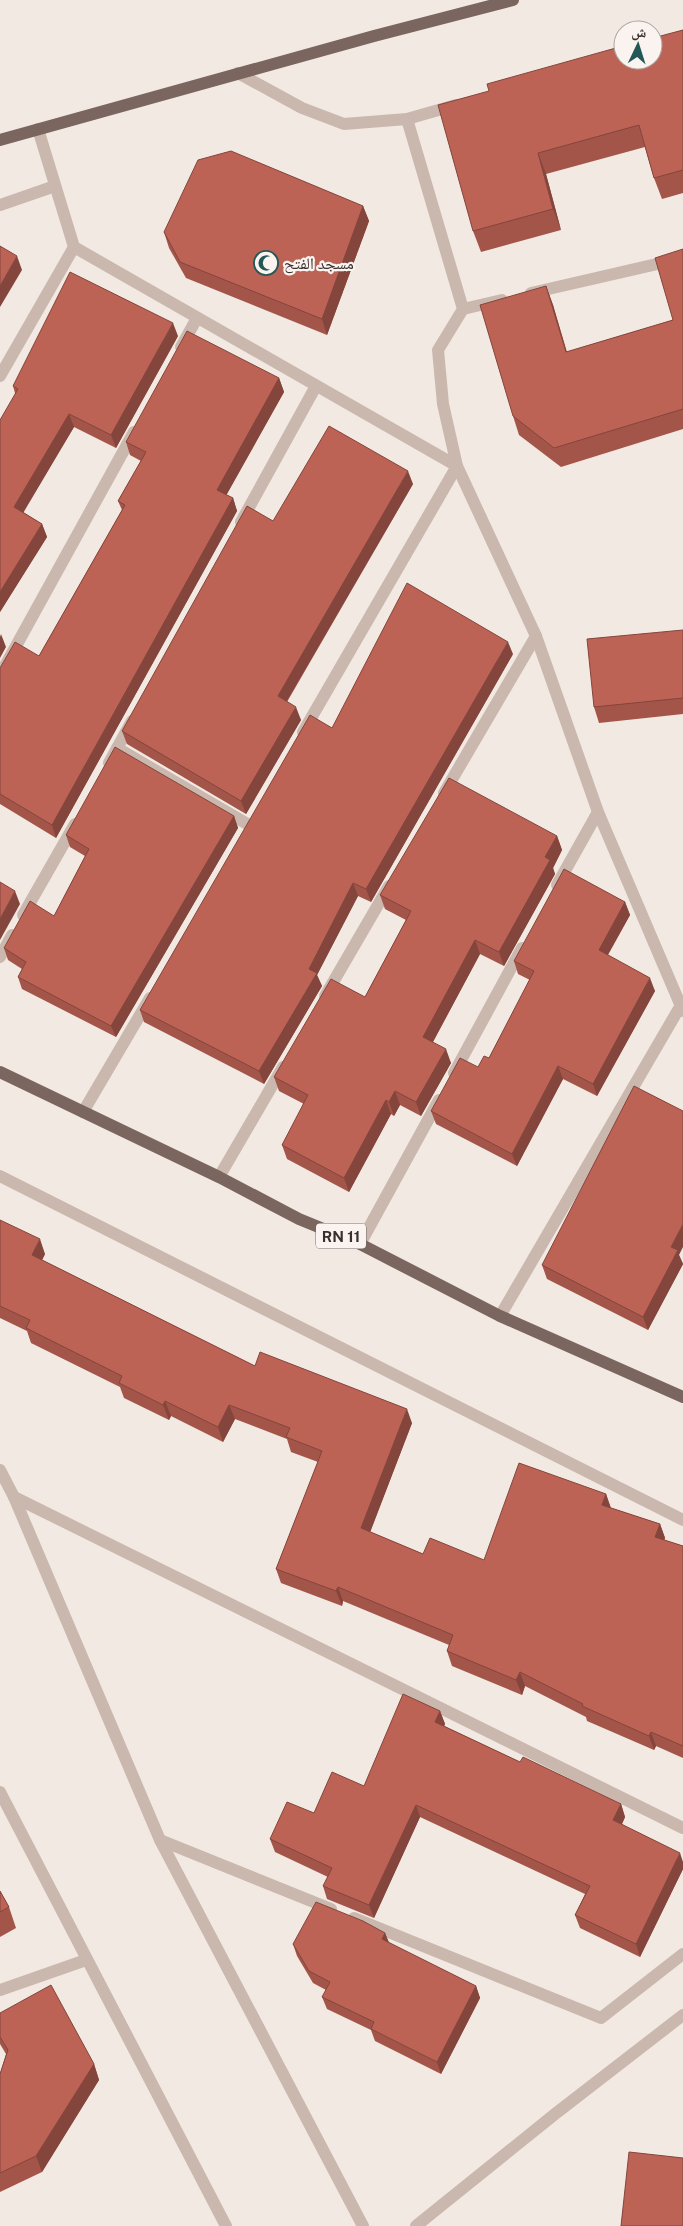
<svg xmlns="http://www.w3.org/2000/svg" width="683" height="2226" font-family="'Public Sans','Noto Naskh Arabic',sans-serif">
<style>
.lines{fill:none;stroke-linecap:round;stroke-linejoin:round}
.minor{stroke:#cab8ae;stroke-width:12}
.major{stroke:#7a655f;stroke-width:12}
.wall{fill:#a35549}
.shaded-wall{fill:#84453c}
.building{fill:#bd6355;stroke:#84453c}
.labels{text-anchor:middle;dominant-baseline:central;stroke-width:4.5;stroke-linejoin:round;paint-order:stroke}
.shield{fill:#faf3ef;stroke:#736a66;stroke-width:1}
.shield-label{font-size:15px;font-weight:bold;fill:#392f2c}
.poi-label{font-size:16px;fill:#392f2c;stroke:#faf3ef;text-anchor:start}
</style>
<rect width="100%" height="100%" fill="#f2e9e2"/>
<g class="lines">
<g class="minor">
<polyline points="238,73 302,108 344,124 407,119 456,105"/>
<polyline points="407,119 463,309 438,350 443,404 457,466 536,636 598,812 683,1011"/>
<polyline points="38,129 74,247 457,466 303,732"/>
<polyline points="0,205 55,186"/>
<polyline points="531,293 683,258"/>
<polyline points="463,309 502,300"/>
<polyline points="181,347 197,318"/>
<polyline points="0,376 74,247"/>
<polyline points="241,522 316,386"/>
<polyline points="0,675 134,432"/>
<polyline points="117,748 249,825"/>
<polyline points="109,763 132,721"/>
<polyline points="444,793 536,636"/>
<polyline points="557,885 598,812"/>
<polyline points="23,915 75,824"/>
<polyline points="0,957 12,935"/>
<polyline points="325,996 389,886"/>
<polyline points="454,1073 522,948"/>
<polyline points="83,1112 150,998"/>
<polyline points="0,1176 683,1520"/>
<polyline points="219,1177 283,1067"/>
<polyline points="360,1244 439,1100"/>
<polyline points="500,1316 681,1005"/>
<polyline points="0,1470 14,1497 160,1840 363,2226"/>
<polyline points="14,1497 683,1828"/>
<polyline points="0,1792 226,2226"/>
<polyline points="160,1840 331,1909"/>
<polyline points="354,1918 601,2018 683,1954"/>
<polyline points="0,1990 86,1960"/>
<polyline points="416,2226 555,2114 683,2015"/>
</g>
<g class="major">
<polyline points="0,140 374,36 513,0"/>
<polyline points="0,1072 219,1177 299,1219 360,1244 500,1316 683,1397"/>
</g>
</g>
<g class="wall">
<polygon points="683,30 683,193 662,199 654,178 645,147 546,174 561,230 481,252 473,231 489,91"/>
<polygon points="363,206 369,221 327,335 186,278 169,248 164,232"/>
<polygon points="683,249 683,429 561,467 519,435 513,416 546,286 553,305 567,352 673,320"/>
<polygon points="178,336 116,448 74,427 23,512 42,524 47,537 0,612 15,393 13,386"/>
<polygon points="279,378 284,392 226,495 233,498 237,511 56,838 0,804 0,668 39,656 122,510 118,501 141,461 130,455 126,442"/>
<polygon points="413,484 287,702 301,720 246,814 127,744 122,731 273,521"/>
<polygon points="683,630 683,714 599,723 594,707"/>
<polygon points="513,654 371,902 358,896 317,975 322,986 264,1084 144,1022 140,1010 332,728"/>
<polygon points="234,816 238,828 116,1037 22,989 18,977 22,969 8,960 4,948 54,916 85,856 70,847 66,835"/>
<polygon points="557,836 562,850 553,868 555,874 504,966 480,954 433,1042 451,1063 421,1116 400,1105 394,1116 391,1114 349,1192 287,1159 282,1145 304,1104 279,1091 274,1077 365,997 406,920 385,909 380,895"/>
<polygon points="625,902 630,915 608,955 655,991 597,1096 563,1079 517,1166 436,1124 431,1111 478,1067 489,1058 530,980 518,974 514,961"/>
<polygon points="0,1220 45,1254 42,1260 255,1366 412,1423 370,1532 423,1554 484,1560 606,1494 611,1508 660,1524 665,1538 664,1540 683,1546 683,1758 656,1746 654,1750 587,1721 586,1717 525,1686 522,1695 452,1666 447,1651 449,1645 343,1601 342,1606 281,1583 276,1569 318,1462 291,1452 287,1439 235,1419 223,1442 171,1416 169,1420 124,1398 120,1387 31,1343 27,1331 0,1318"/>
<polygon points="679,1255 683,1264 648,1330 547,1279 542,1265"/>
<polygon points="440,1711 445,1724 444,1726 520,1762 621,1804 625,1817 622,1824 683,1862 683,1869 640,1957 580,1928 575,1915 585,1894 420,1817 374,1918 327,1899 323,1886 328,1877 275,1852 270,1839 314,1813 364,1786"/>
<polygon points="0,1891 9,1907 16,1928 0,1937"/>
<polygon points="385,1933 389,1943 476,1986 480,1998 441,2074 375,2041 371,2030 327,2009 322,1997 326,1990 313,1983 297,1956 293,1944"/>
<polygon points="0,2013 94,2064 99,2080 42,2172 0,2192 0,2074 6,2054 0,2044"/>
</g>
<g class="shaded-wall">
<polygon points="538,153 546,174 561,230 553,209"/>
<polygon points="363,206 369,221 327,335 322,319"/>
<polygon points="17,256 22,270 0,307 0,286"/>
<polygon points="546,286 553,305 572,371 566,352"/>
<polygon points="173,323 178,336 116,448 111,435"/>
<polygon points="279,378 284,392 222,503 217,490"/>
<polygon points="69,414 74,427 19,520 14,507"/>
<polygon points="408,471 413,484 282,709 278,696"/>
<polygon points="233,498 237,511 56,838 52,825"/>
<polygon points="42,524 47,537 0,612 0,592"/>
<polygon points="1,634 6,647 0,658 0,637"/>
<polygon points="508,642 513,654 371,902 366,889"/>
<polygon points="296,707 301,720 246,814 241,801"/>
<polygon points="234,816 238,828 116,1037 111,1026"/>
<polygon points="557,836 562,850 553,868 555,874 504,966 499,952 545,857"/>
<polygon points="353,883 358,896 317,975 322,986 264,1084 259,1071 309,969"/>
<polygon points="15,891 20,904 0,940 0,919"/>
<polygon points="625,902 630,915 603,963 599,950"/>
<polygon points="475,940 480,954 428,1051 423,1037"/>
<polygon points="650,978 655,991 597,1096 593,1084"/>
<polygon points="446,1049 451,1063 421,1116 416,1102"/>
<polygon points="558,1066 563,1079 517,1166 512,1154"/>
<polygon points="395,1091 400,1105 394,1116 389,1102"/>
<polygon points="386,1100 391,1114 349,1192 344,1178"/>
<polygon points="683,1224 683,1247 679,1255 683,1264 648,1330 643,1317 671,1247"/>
<polygon points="40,1239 45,1254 37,1270 32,1255"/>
<polygon points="165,1401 171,1416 169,1420 163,1405"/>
<polygon points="229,1405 235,1419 223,1442 218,1427"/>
<polygon points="407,1409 412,1423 366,1543 361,1528"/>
<polygon points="606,1494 611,1509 602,1505"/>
<polygon points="660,1524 665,1538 660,1552 655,1537"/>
<polygon points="338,1587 343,1601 342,1606 336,1591"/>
<polygon points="520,1672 525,1686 522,1695 516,1680"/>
<polygon points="440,1711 445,1724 440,1735 435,1722"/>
<polygon points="651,1732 656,1746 654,1750 649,1736"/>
<polygon points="621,1804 625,1817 618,1833 613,1820"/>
<polygon points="416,1805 420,1817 374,1918 369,1905"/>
<polygon points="680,1853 683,1862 683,1869 640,1957 636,1944"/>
<polygon points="385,1933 390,1945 382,1939"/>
<polygon points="476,1986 480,1998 441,2074 437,2062"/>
<polygon points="94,2064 99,2080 42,2172 36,2156"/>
</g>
<g class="building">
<polygon points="683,30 683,170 654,178 639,125 538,153 553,209 473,231 438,105 489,91 487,84 623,46 623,60 653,60 653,38"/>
<polygon points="231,151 363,206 322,319 180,262 164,232 198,160"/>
<polygon points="0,246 17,256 0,286"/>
<polygon points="683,249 683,409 554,448 513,416 480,305 546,286 566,352 673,320 655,258"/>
<polygon points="70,272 173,323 111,435 69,414 14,507 42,524 0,592 0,420 18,389 13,386"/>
<polygon points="187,331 279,378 217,490 233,498 52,825 0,794 0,668 15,642 39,656 125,505 118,501 146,452 126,442"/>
<polygon points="329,426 408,471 278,696 296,707 241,801 122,731 247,506 273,521"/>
<polygon points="407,583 508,642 366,889 353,883 309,969 317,973 259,1071 140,1010 310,715 332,728"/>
<polygon points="683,630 683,698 594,707 587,639"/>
<polygon points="115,747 234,816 111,1026 18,977 26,962 4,948 30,901 54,916 89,849 66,835"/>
<polygon points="449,778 557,836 545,857 550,860 499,952 475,940 423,1037 446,1049 416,1102 395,1091 389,1102 386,1100 344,1178 282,1145 308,1095 274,1077 331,979 365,997 411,911 380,895"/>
<polygon points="564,869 625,902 599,950 650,978 593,1084 558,1066 512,1154 431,1111 460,1058 478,1067 484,1056 489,1058 534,971 514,961"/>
<polygon points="0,882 15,891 0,919"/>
<polygon points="634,1086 683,1111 683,1224 671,1247 678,1250 643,1317 542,1265"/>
<polygon points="0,1220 40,1239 32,1255 255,1366 260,1352 407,1409 361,1528 423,1554 430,1538 484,1560 519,1463 606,1494 602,1505 660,1524 655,1537 683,1546 683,1746 651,1732 649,1736 582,1706 583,1704 520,1672 516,1680 447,1651 453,1635 338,1587 336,1591 276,1569 322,1451 286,1437 290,1428 229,1405 218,1427 165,1401 163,1405 119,1383 122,1376 26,1328 30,1320 0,1306"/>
<polygon points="403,1694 440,1711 435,1722 520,1762 523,1757 621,1804 613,1820 680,1853 636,1944 575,1915 590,1886 416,1805 369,1905 323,1886 332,1868 270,1839 287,1802 314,1813 332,1772 364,1786"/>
<polygon points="0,1891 9,1907 0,1912"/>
<polygon points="316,1902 363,1921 385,1933 382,1939 476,1986 437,2062 371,2029 374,2022 322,1997 330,1982 309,1971 293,1944"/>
<polygon points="51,1985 94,2064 36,2156 0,2173 0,2074 8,2050 0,2037 0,2013"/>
<polygon points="629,2152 683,2158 683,2226 621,2226"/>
</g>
<defs>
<symbol id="mosque-ring" viewBox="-11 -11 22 22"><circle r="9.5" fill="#faf3ef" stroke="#245856" stroke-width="1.5"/><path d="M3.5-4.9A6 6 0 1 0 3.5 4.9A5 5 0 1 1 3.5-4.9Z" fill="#245856"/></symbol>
</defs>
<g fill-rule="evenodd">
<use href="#mosque-ring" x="252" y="249" width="28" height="28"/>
</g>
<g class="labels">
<rect class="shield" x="316" y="1223.5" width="50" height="25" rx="4"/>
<g class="shield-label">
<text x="341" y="1236">RN 11</text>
</g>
<g class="poi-label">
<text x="284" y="263">مسجد الفتح</text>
</g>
</g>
<g transform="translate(638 45) rotate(4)"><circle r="24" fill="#faf3ef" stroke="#ada5a1"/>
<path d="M0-4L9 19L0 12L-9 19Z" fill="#245856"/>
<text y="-8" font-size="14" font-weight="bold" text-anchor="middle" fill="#392f2c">ش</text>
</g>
</svg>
